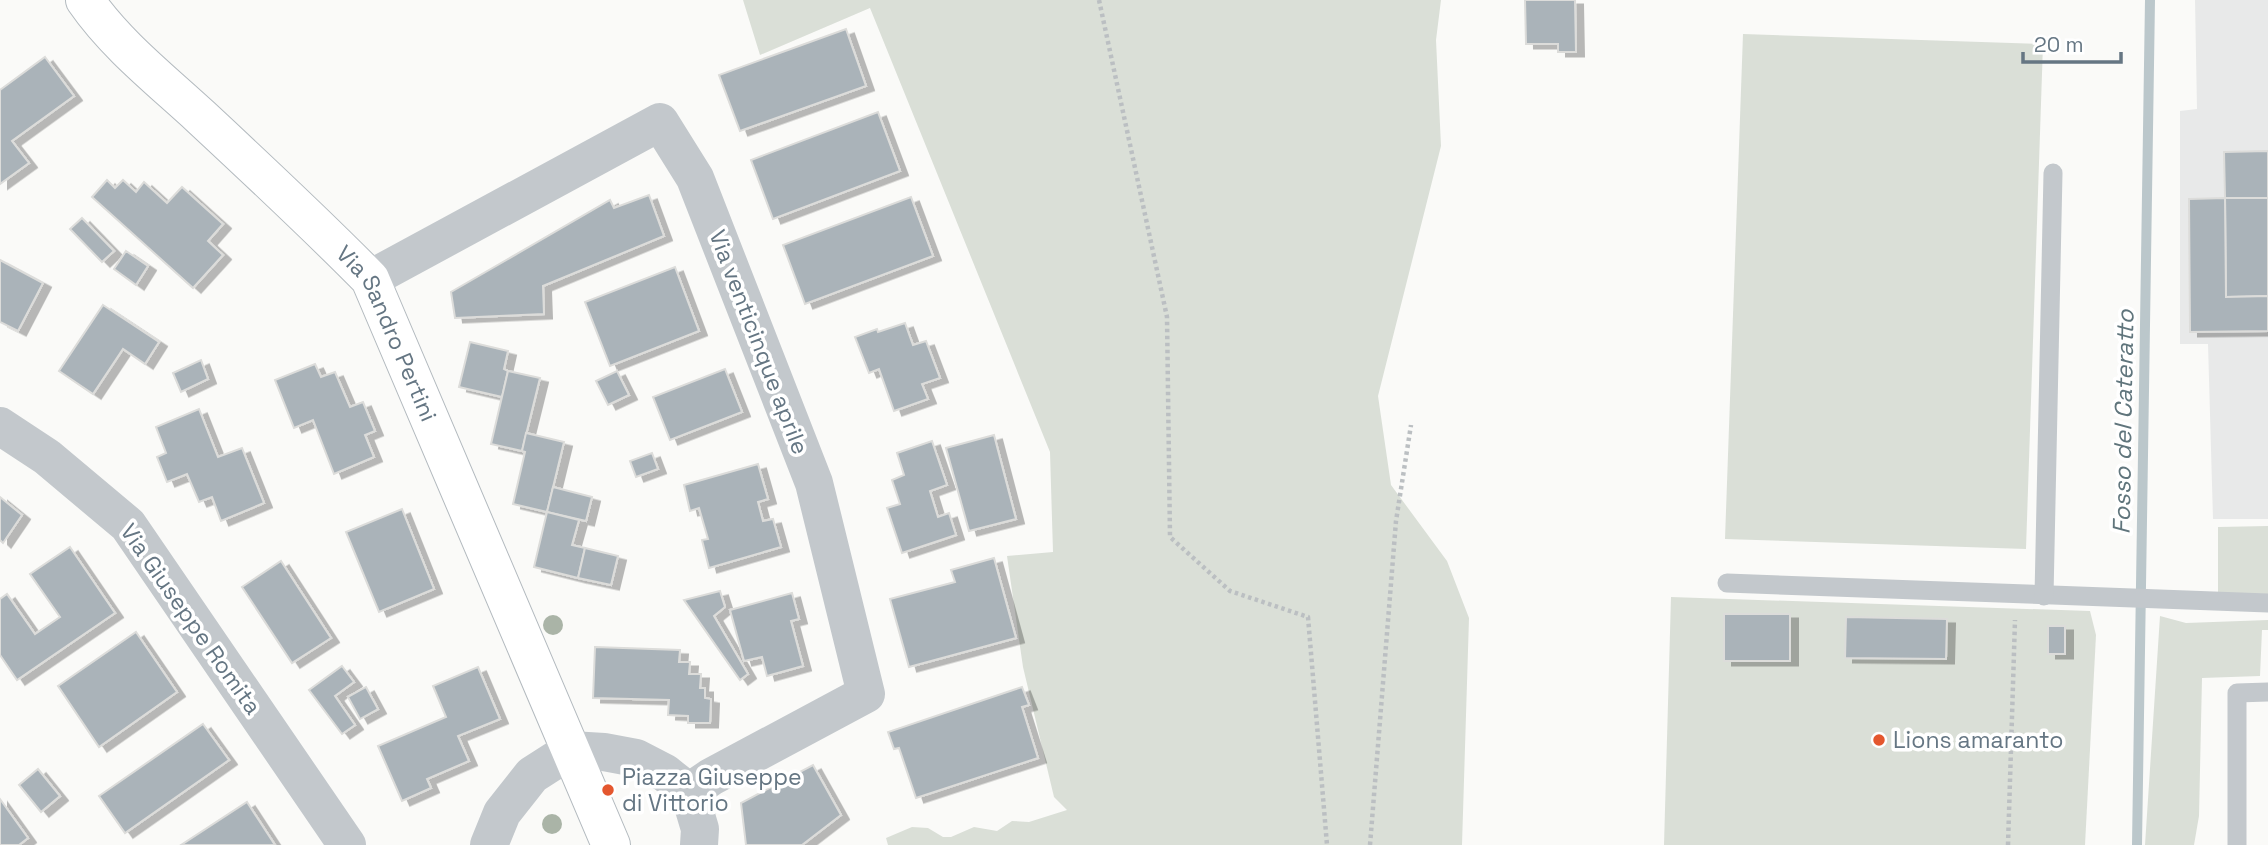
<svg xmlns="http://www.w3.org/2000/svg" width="2268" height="845" font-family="'Space Grotesk',sans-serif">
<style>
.built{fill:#e8e9e9}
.green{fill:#dadfd7}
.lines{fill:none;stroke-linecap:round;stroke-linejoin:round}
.stream{stroke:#bbc7cb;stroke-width:10}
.building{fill:#aab3b9;stroke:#dcdcda;stroke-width:2;filter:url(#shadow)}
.secondary-casing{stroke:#b3babf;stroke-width:40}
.path{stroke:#bbbfc2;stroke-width:4.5;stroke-dasharray:3.5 3.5;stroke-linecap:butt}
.lane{stroke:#c3c8cc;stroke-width:19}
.street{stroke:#c3c8cc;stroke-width:38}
.secondary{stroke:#fff;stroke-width:38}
.tree{fill:#aab4a7}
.poi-dot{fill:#e4572e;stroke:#fff;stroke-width:2.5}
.labels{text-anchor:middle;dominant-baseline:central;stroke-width:7;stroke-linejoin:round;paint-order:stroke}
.street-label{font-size:23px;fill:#657683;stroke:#fff}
.poi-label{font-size:23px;fill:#657683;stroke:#fff;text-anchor:start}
.water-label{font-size:24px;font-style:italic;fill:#60757c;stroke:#fff}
</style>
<defs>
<filter id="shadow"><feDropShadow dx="8" dy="4.5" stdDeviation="0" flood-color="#0004"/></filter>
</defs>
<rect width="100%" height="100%" fill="#fafaf8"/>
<polygon class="built" points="2195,0 2268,0 2268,519 2213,519 2208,344 2180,344 2180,111 2197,109"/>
<g class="green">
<polygon points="743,0 1441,0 1436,40 1441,146 1378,396 1391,485 1447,561 1469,618 1462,845 888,845 886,838 912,827 928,828 943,837 951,837 974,827 997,831 1012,821 1029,822 1067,810 1054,797 1023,667 1007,556 1053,552 1050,452 870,8 760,55"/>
<polygon points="1743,34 2043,44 2026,549 1725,539"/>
<polygon points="2268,526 2268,595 2218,596 2218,527"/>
<polygon points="1671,597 2090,611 2096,635 2085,845 1664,845"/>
<polygon points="2160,616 2186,623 2268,620 2268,630 2262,630 2260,676 2202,678 2199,816 2194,845 2145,845"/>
</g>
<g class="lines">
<polyline class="stream" points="2137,845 2150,0"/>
</g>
<g class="building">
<polygon points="1525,0 1575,0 1576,52 1558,52 1558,44 1526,44"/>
<polygon points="846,29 866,86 740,131 719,75"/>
<polygon points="45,57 74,96 12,141 29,163 0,184 0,90"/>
<polygon points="878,112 900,171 773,219 751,160"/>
<polygon points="2268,151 2268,198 2225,198 2224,152"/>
<polygon points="107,180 115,188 123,180 136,192 144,182 167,203 182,187 223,224 208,241 223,255 193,288 92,197"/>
<polygon points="649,195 664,236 543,286 544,314 455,318 451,292 610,200 614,208"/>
<polygon points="911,197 933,256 805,304 783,245"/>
<polygon points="2225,198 2268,198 2268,296 2226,297"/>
<polygon points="2225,198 2226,297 2268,296 2268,331 2190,332 2189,199"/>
<polygon points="82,218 114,251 102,262 70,229"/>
<polygon points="126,251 148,266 136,285 114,269"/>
<polygon points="0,260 43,283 18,331 0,322"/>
<polygon points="675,267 699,331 610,366 585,302"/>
<polygon points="103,305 159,342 145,364 123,349 93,394 59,371"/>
<polygon points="905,323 913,345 926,341 940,378 922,384 928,399 894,411 879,369 869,373 855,337 877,329 878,332"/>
<polygon points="470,342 508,351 504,369 508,371 502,397 459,387"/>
<polygon points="201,360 208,379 181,392 173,373"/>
<polygon points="315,364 321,377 335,372 350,407 363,402 375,431 365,435 374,457 334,474 313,420 294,428 275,380"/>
<polygon points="725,369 742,412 670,440 653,397"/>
<polygon points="508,371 540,378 522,451 491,444"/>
<polygon points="617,371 629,395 608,405 596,381"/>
<polygon points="199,409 218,457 242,448 264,503 221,521 212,497 199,502 187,474 167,482 157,457 166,453 156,427"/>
<polygon points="526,433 564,442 547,512 513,504 525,452 522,451"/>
<polygon points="994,435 1016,519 969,531 946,448"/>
<polygon points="932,441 947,485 930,491 938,517 949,513 956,535 902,553 887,508 900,504 892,480 904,475 897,453"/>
<polygon points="652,453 658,469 636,477 630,461"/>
<polygon points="758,464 768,499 758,502 763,521 773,519 781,547 709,568 702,540 708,539 699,508 690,511 684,485"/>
<polygon points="553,487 592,497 586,521 547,512"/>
<polygon points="0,497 22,515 3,543 0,540"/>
<polygon points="402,509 434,589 379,612 346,532"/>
<polygon points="547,512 579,520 572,545 585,548 578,578 534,567"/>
<polygon points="70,547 115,613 17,680 0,655 0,599 7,594 35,634 60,617 30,574"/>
<polygon points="585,548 618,556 611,585 578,578"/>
<polygon points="994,558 1016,638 909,667 890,599 955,582 951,570"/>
<polygon points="281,561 331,638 292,663 242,587"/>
<polygon points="720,591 725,607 714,616 748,674 740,680 684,600"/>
<polygon points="792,593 799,619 791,621 803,666 767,676 762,657 744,661 730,610"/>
<rect x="1724" y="614" width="66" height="47"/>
<polygon points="1846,617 1947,619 1946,659 1845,658"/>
<rect x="2048" y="626" width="17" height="28"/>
<polygon points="136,632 177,692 99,747 58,686"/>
<polygon points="595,647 680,650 679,662 690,662 689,674 701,674 700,688 705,688 705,698 711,699 710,723 688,723 688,716 668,715 669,700 593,698"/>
<polygon points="342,666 354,682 335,696 355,725 342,734 309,690"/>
<polygon points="478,667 500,719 458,736 469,761 427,779 431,788 402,801 378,746 446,717 433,686"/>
<polygon points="366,687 378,709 360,719 348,697"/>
<polygon points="1022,687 1029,705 1022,707 1038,758 916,798 899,748 894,749 888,732"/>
<polygon points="203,724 229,760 125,833 99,796"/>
<polygon points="813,765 841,815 802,845 746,845 741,803"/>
<polygon points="38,769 60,796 41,812 19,785"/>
<polygon points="0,799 28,838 19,845 0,845"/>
<polygon points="247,802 275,845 181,845"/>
</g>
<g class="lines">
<defs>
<g id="secondary">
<path id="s1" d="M85,0c31,45 76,80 116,117 57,53 114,106 169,162l241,566"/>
</g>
</defs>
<use href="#secondary" class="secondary-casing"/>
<g class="path">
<polyline points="1099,0 1167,317 1170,537 1230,591 1308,617 1327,845"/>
<polyline points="1370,845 1396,521 1411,425"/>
<polyline points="2008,845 2015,620"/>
</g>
<g class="lane">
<polyline points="1727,583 2268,603"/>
<polyline points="2044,596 2053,173"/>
<polyline points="2237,845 2237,693 2268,692"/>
</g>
<g class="street">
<polyline points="370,279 660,122 695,178 814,483 866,694 711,777 689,792"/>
<polyline points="0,426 47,457 128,525 347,845"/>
<polyline points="489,845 502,813 532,775 571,750 604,752 636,758 665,773 689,792 700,829 699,845"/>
</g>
<use href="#secondary" class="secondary"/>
</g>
<g class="tree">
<circle cx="553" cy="625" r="10"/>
<circle cx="552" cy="824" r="10"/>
</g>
<g class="poi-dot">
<circle cx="1879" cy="740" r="7"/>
<circle cx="608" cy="790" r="7"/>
</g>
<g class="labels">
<g class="street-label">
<text stroke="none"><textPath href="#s1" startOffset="455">Via Sandro Pertini</textPath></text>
<text transform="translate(759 342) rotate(69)">Via venticinque aprile</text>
<text transform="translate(191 619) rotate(55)">Via Giuseppe Romita</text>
</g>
<g class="poi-label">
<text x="1893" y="740">Lions amaranto</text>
<text x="622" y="777">Piazza Giuseppe<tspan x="622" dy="26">di Vittorio</tspan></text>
</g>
<g class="water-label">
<text transform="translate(2123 422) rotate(-89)">Fosso del Cateratto</text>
</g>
</g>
<path d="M2023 52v10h98v-10" fill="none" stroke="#657683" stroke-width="3.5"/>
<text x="2034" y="52" font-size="21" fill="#657683" stroke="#ffffff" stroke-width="5" paint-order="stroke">20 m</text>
</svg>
